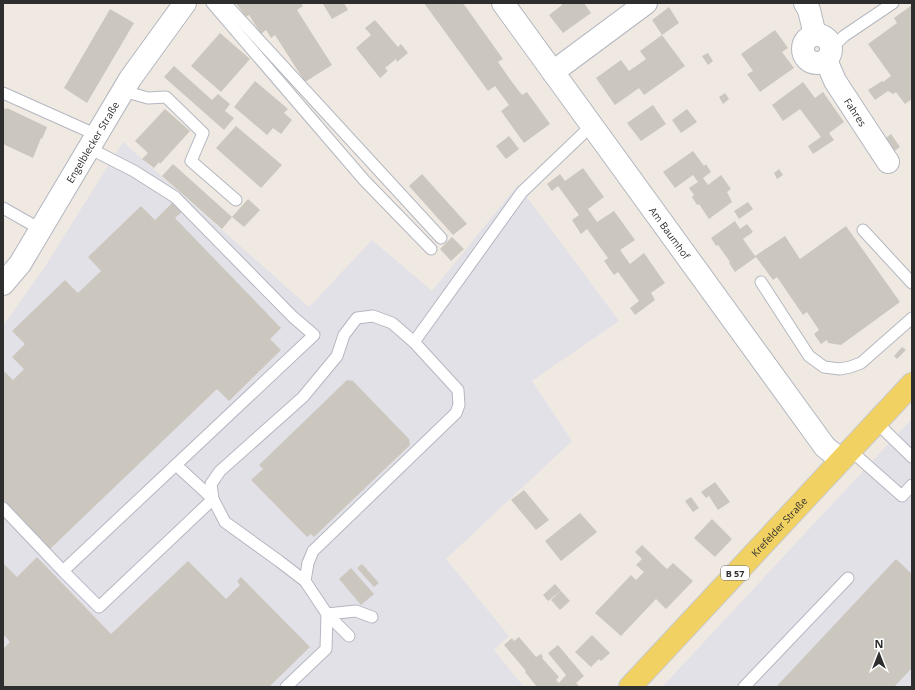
<svg xmlns="http://www.w3.org/2000/svg" width="915" height="690" font-family="'Open Sans',sans-serif">
<style>
.industrial{fill:#e3e1e8}
.building{fill:#cbc7bf}
.lines{fill:none;stroke-linecap:round;stroke-linejoin:round}
.lane-casing{stroke:#b4b7c1;stroke-width:13}
.street-casing{stroke:#b4b7c1;stroke-width:24}
.secondary-casing{stroke:#b4b7c1;stroke-width:24}
.primary-casing{stroke:#c9c9c9;stroke-width:24}
.lane{stroke:#fff;stroke-width:11}
.street{stroke:#fff;stroke-width:22}
.secondary{stroke:#fff;stroke-width:22}
.primary{stroke:#f2d163;stroke-width:22}
.labels{text-anchor:middle;dominant-baseline:central;stroke-width:4;stroke-linejoin:round;paint-order:stroke}
.shield{fill:#fff;stroke:#6d6d6d;stroke-width:1}
.shield-label{font-size:9px;font-weight:bold;fill:#2e2e2e}
.street-label{font-size:10px;fill:#2e2e2e;stroke:#fff}
</style>
<rect width="100%" height="100%" fill="#efe9e1"/>
<g class="industrial">
<polygon points="123,142 309,307 372,240 432,291 518,185 619,321 532,381 572,441 446,559 509,636 494,650 524,687 3,687 3,326 46,265"/>
<polygon points="912,419 912,687 662,687 905,426"/>
</g>
<g class="building">
<polygon points="236,3 301,3 303,6 297,10 332,65 305,82 275,35 271,38 266,30 261,34 249,15 246,17"/>
<polygon points="325,3 344,3 348,10 332,19 323,4"/>
<polygon points="424,3 463,3 503,59 498,62 512,82 522,95 527,92 550,124 524,143 501,111 509,105 495,86 488,91"/>
<polygon points="561,3 584,3 591,13 563,33 549,15 562,5"/>
<polygon points="912,5 912,99 905,104 896,92 893,94 888,91 875,100 868,90 882,81 883,82 891,76 868,44 897,23 894,18"/>
<polygon points="669,7 679,23 662,35 652,20"/>
<polygon points="110,9 134,23 87,103 64,88"/>
<polygon points="375,20 398,47 401,44 408,53 397,62 396,59 385,68 388,71 380,78 356,48 371,35 365,28"/>
<polygon points="775,30 788,48 782,52 794,68 760,92 747,74 753,71 741,54"/>
<polygon points="220,33 250,59 221,92 191,66"/>
<polygon points="662,35 685,66 644,95 639,88 615,105 596,78 621,60 629,71 646,59 640,51"/>
<polygon points="708,53 713,61 708,65 702,56"/>
<polygon points="174,66 212,100 218,94 230,104 225,111 234,118 224,130 164,77"/>
<polygon points="255,81 288,109 284,113 292,120 281,134 273,128 267,135 234,107"/>
<polygon points="803,82 815,98 823,92 844,122 829,133 834,140 813,154 808,146 821,137 800,109 783,121 772,105"/>
<polygon points="725,93 729,99 723,104 719,97"/>
<polygon points="653,105 666,124 641,141 627,123"/>
<polygon points="3,108 7,109 7,108 47,127 42,139 41,138 33,158 3,144"/>
<polygon points="165,109 190,131 160,164 159,162 154,168 142,159 148,153 135,141"/>
<polygon points="687,109 697,122 681,133 672,120"/>
<polygon points="236,126 282,165 261,188 216,148"/>
<polygon points="891,134 900,147 891,153 883,140"/>
<polygon points="509,136 519,149 506,159 496,146"/>
<polygon points="693,151 704,166 706,164 711,172 703,178 708,185 721,175 731,189 727,192 732,202 709,219 699,204 697,205 692,197 694,195 689,188 698,182 693,175 675,188 663,172"/>
<polygon points="173,164 232,217 222,229 162,176"/>
<polygon points="583,168 604,197 588,209 597,222 614,211 635,240 620,250 630,264 644,253 665,283 651,293 655,300 635,315 630,308 639,301 618,272 614,275 604,261 608,258 587,229 581,234 572,220 579,215 558,186 552,191 547,184 560,174 565,181"/>
<polygon points="779,169 783,175 777,179 774,173"/>
<polygon points="422,174 467,224 453,235 409,186"/>
<polygon points="248,199 260,210 244,227 232,217"/>
<polygon points="748,202 753,209 739,219 734,211"/>
<polygon points="172,203 182,212 175,218 281,328 270,339 281,350 229,401 217,389 50,549 3,500 3,370 13,380 24,369 12,357 25,344 12,331 65,280 78,293 101,271 88,257 141,206 155,220"/>
<polygon points="735,221 740,229 747,224 753,232 743,239 755,256 785,236 800,259 846,226 900,302 841,345 828,343 827,340 821,344 814,334 819,330 807,312 803,315 777,277 773,280 756,257 735,272 729,263 730,262 718,245 716,246 711,238"/>
<polygon points="452,237 464,249 451,261 440,249"/>
<polygon points="902,347 906,350 897,359 894,356"/>
<polygon points="347,380 353,381 409,439 410,445 314,537 311,534 307,537 251,480 263,469 259,465"/>
<polygon points="715,482 730,502 718,510 709,496 706,498 701,492"/>
<polygon points="524,490 549,520 536,530 511,500"/>
<polygon points="691,497 699,508 693,512 685,501"/>
<polygon points="580,513 597,532 561,561 545,541"/>
<polygon points="712,519 732,539 715,557 694,538"/>
<polygon points="642,545 667,569 673,563 693,581 666,609 656,599 621,636 595,613 631,575 636,580 644,572 636,565 642,559 635,552"/>
<polygon points="37,557 111,634 188,561 226,599 240,585 237,581 241,577 310,647 269,687 3,687 3,649 10,642 3,634 3,563 17,577"/>
<polygon points="896,559 912,574 912,668 894,687 776,687"/>
<polygon points="362,564 379,583 374,587 357,568"/>
<polygon points="351,568 374,594 361,605 339,579"/>
<polygon points="555,584 561,591 548,601 543,595"/>
<polygon points="561,591 570,601 560,610 551,600"/>
<polygon points="592,635 610,653 601,661 599,659 591,667 575,652"/>
<polygon points="519,637 536,657 541,654 543,657 542,658 559,677 556,680 559,683 566,675 548,653 558,645 584,676 576,683 580,687 537,687 525,672 526,671 504,645 512,638 514,641"/>
</g>
<g class="lines">
<defs>
<g id="lane">
<polyline points="212,3 364,180 431,249"/>
<polyline points="225,3 441,238"/>
<polyline points="832,48 844,36 893,3"/>
<polyline points="123,91 148,98 166,97 203,133 191,161 236,200"/>
<polyline points="3,93 97,135"/>
<polyline points="3,208 40,229"/>
<polyline points="863,230 912,283"/>
<polyline points="761,282 809,356 824,367 840,369 850,367 861,363 912,318"/>
<polyline points="414,342 522,192 592,125"/>
<polyline points="876,422 912,457"/>
<polyline points="850,450 902,496 912,485"/>
<polyline points="3,508 63,571 99,607 213,499 176,465"/>
<polyline points="63,571 314,335 293,317 175,197 134,171 89,148"/>
<polyline points="349,636 327,614 356,611 372,617"/>
<polyline points="286,687 326,649 327,614 305,581 279,561 225,522 213,499 211,484 220,471 303,397 337,356 344,335 357,318 373,316 392,323 414,342 458,390 459,405 456,413 313,551 308,563 305,581"/>
<polyline points="744,687 848,578"/>
</g>
<g id="street">
<path id="s1" d="M503,3l322,444 16,13"/>
<polyline points="805,3 809,10 815,35"/>
<circle cx="817" cy="49" r="14"/>
<path id="s2" d="M826,60l9,21 53,81"/>
<polyline points="553,72 646,3"/>
</g>
<g id="secondary">
<path id="s3" d="M3,284l17,-20 110,-185 55,-76"/>
</g>
<g id="primary">
<path id="s4" d="M630,687l282,-303"/>
</g>
</defs>
<use href="#lane" class="lane-casing"/>
<use href="#street" class="street-casing"/>
<use href="#secondary" class="secondary-casing"/>
<use href="#primary" class="primary-casing"/>
<use href="#lane" class="lane"/>
<use href="#street" class="street"/>
<use href="#secondary" class="secondary"/>
<use href="#primary" class="primary"/>
</g>
<g class="labels">
<rect class="shield" x="721" y="566" width="28" height="14" rx="3"/>
<g class="shield-label">
<text x="735" y="573">B 57</text>
</g>
<g class="street-label">
<text stroke="none"><textPath href="#s2" startOffset="60">Fahres</textPath></text>
<text stroke="none"><textPath href="#s3" startOffset="168">Engelblecker Straße</textPath></text>
<text stroke="none"><textPath href="#s1" startOffset="284">Am Baumhof</textPath></text>
<text stroke="none"><textPath href="#s4" startOffset="219">Krefelder Straße</textPath></text>
</g>
</g>
<rect width="915" height="690" fill="none" stroke="#2e2e2e" stroke-width="8"/>
<g transform="translate(879 654)" stroke="#ffffff" stroke-width="3" paint-order="stroke">
<path d="M0-3L7 15L0 10L-7 15Z" fill="#2e2e2e"/>
<text y="-6" font-size="11" font-weight="bold" text-anchor="middle" fill="#2e2e2e">N</text>
</g>
</svg>
